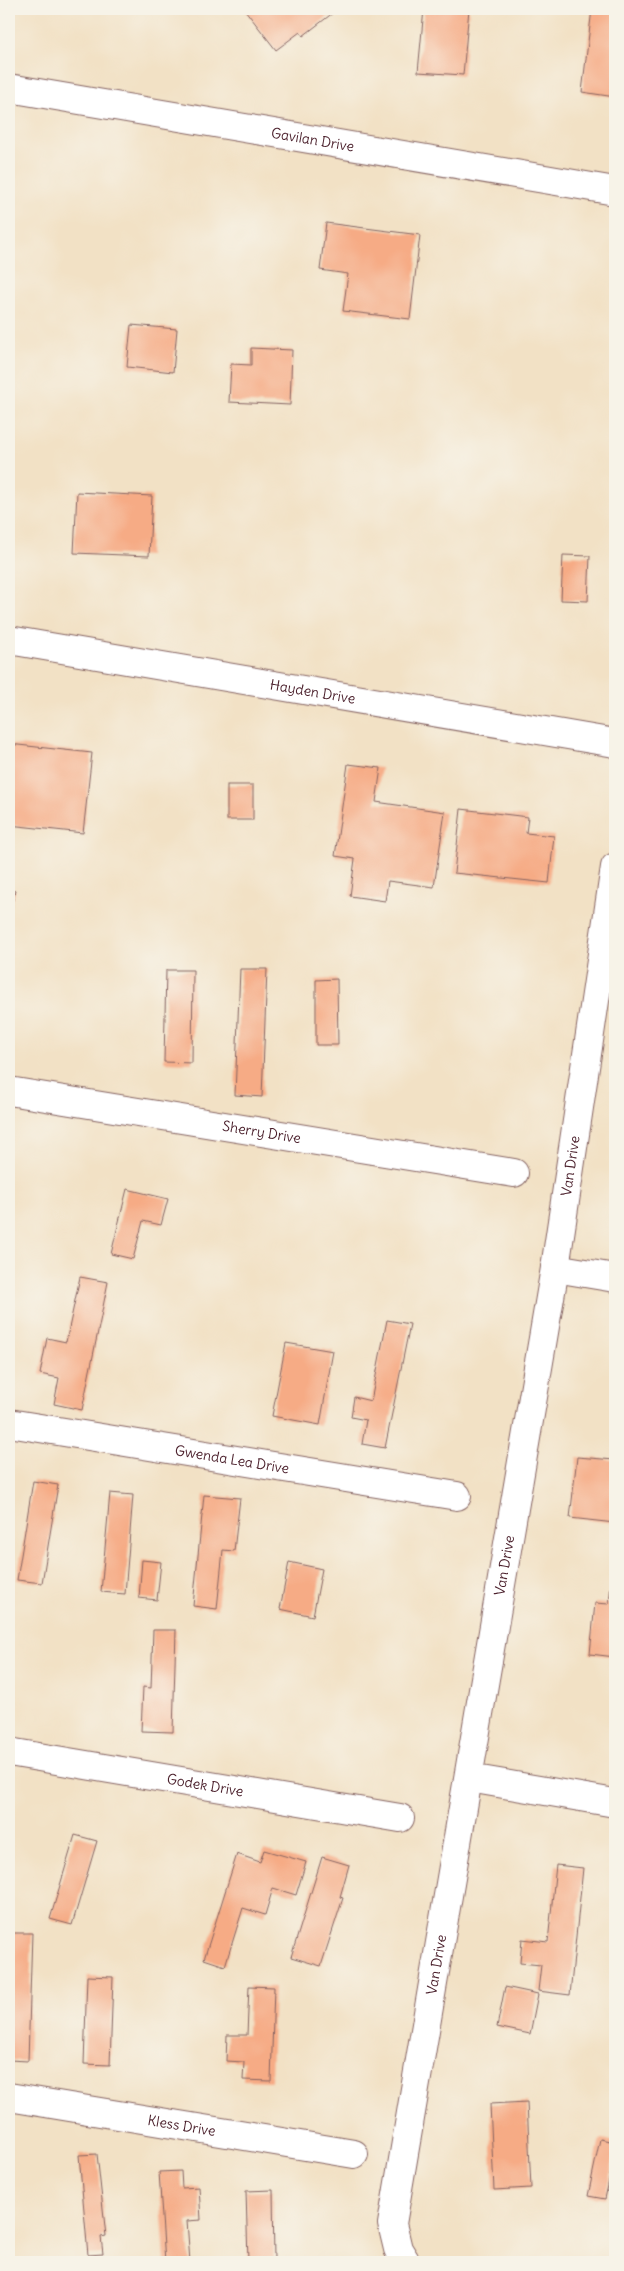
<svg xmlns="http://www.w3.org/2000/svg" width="624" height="2271" font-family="Delius,sans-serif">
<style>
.building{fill:#f6ab85}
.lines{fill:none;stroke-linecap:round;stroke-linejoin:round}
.minor-casing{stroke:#856361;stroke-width:30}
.minor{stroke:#fff;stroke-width:28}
.labels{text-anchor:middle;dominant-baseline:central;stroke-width:4;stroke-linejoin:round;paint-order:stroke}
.street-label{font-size:14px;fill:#4a1f2b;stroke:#f7f3e8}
</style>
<rect width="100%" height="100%" fill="#f7f3e8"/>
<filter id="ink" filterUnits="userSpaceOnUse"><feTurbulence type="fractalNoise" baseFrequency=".02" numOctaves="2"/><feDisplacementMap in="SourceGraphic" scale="10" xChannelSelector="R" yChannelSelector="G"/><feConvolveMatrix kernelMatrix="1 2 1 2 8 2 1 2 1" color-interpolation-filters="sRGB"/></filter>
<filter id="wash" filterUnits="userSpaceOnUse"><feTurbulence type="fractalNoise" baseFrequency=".0096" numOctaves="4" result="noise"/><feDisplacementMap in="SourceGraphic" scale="20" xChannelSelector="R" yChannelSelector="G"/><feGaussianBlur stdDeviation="1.12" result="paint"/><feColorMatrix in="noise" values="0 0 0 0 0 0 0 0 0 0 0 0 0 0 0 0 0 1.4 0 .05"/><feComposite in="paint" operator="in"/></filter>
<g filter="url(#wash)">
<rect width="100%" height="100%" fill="#f2e1c5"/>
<g id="blocks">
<g class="building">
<polygon points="246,9 338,9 303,36 300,32 276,50 245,10"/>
<polygon points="424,9 469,9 463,75 418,72"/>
<polygon points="592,9 615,10 615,97 582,92"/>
<polygon points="326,223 420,235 410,319 343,311 348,274 320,270"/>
<polygon points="131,325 177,329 173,372 127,367"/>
<polygon points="251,348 292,350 290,405 229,402 231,364 251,365"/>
<polygon points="77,492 152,496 149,556 74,553"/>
<polygon points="563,555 590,556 588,601 561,600"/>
<polygon points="9,744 92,753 83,833 9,825"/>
<polygon points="348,764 381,768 376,802 445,812 434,887 388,881 385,901 350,896 355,859 335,856"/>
<rect x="227" y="785" width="26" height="35"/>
<polygon points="461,809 528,817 526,833 554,836 549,883 454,873"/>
<polygon points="9,889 15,891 9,915"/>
<polygon points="240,969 267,969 262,1097 235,1095"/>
<polygon points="166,970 193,970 192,1063 164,1062"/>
<polygon points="337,979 338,1045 316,1045 316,980"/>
<polygon points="127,1189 168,1199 161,1225 143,1221 133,1259 111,1254"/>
<polygon points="80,1277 108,1282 82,1410 54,1404 59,1378 40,1374 47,1338 66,1342"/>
<polygon points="387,1320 410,1324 385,1448 362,1444 366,1420 351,1417 354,1397 371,1401"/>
<polygon points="286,1343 333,1351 320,1425 272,1416"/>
<polygon points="577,1457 615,1460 615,1523 570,1518"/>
<polygon points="33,1481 58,1485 42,1583 17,1580"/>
<polygon points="110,1493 133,1495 125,1594 101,1592"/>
<polygon points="204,1495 240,1498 234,1551 223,1550 217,1609 193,1606"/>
<polygon points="614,1554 615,1657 590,1654 595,1603 609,1604"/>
<polygon points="142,1560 161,1562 157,1600 139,1598"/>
<polygon points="289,1562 322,1569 313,1616 280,1609"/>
<polygon points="153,1630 176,1630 173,1732 141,1731 143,1687 151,1688"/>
<polygon points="75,1835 97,1841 72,1925 50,1919"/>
<polygon points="264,1850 306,1862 296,1895 273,1888 265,1915 243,1908 225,1966 204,1959 237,1854 260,1862"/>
<polygon points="322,1857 349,1865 340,1897 343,1898 321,1966 291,1957"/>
<polygon points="556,1865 583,1868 570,1995 538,1991 541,1965 520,1963 522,1939 548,1942"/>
<polygon points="9,1933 32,1933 28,2061 9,2060"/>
<polygon points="87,1976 113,1977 110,2065 84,2064"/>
<polygon points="249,1986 274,1987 271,2081 243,2080 244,2062 226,2061 227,2035 247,2035"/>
<polygon points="505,1987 538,1994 530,2034 497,2027"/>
<polygon points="527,2102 531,2188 494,2190 490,2104"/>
<polygon points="600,2139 615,2142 615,2152 605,2199 588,2196"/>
<polygon points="97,2154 106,2236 101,2237 103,2254 88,2255 79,2155"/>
<polygon points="181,2171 182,2188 199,2187 201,2220 187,2221 190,2262 165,2262 159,2172"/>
<polygon points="273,2190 274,2262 248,2262 246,2191"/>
</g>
</g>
</g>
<g filter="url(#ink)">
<use href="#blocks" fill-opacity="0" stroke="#856361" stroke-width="1"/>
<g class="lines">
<defs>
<g id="minor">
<path id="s1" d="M9,88l606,103"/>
<path id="s2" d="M9,640l606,103"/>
<path id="s3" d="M9,1091l505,82"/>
<polyline points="555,1268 615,1278"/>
<path id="s4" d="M9,1423l448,73"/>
<path id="s5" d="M9,1752l391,66"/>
<polyline points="469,1778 615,1803"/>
<path id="s6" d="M9,2097l345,57"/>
<path id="s7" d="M406,2262l-8,-13 -6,-25 163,-956 60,-401"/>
</g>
</defs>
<use href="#minor" class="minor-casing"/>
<use href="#minor" class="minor"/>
</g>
</g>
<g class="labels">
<g class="street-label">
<text stroke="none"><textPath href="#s1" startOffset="308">Gavilan Drive</textPath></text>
<text stroke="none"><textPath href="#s2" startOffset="308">Hayden Drive</textPath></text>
<text stroke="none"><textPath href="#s3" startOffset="256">Sherry Drive</textPath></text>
<text stroke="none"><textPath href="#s7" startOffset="1114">Van Drive</textPath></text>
<text stroke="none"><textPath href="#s4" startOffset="226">Gwenda Lea Drive</textPath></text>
<text stroke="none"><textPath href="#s7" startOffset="709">Van Drive</textPath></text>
<text stroke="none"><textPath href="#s5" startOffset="199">Godek Drive</textPath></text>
<text stroke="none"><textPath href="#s7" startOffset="304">Van Drive</textPath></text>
<text stroke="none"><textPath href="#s6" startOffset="175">Kless Drive</textPath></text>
</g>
</g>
<rect width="624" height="2271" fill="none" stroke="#f7f3e8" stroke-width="30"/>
</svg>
